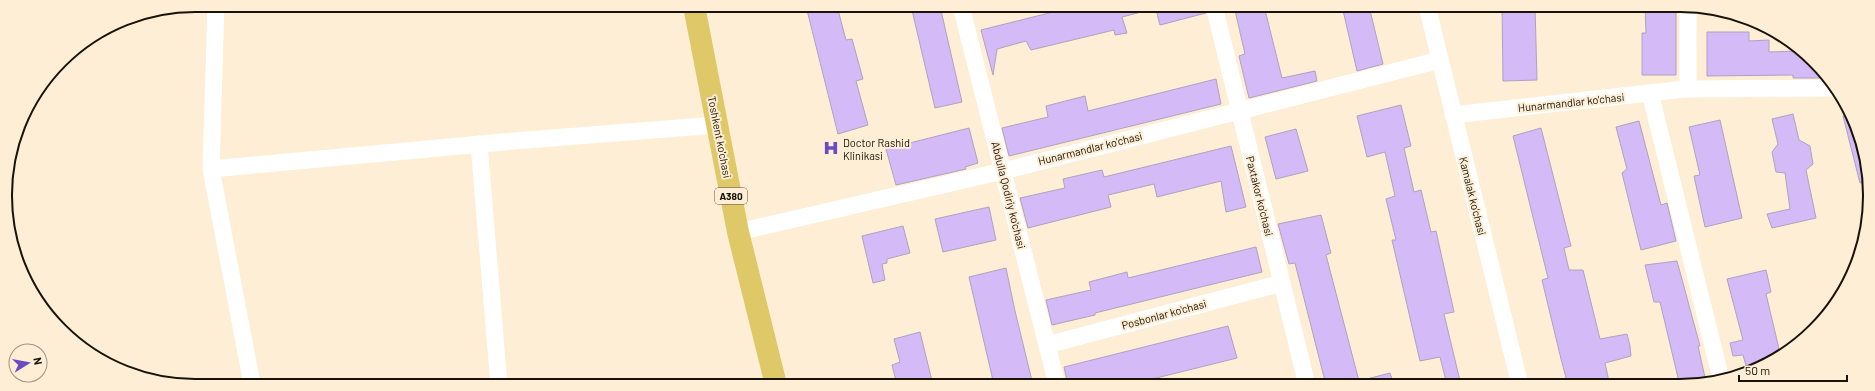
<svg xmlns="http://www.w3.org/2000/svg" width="1875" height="391" font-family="Barlow,sans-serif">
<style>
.building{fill:#d4baf7;stroke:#aea2c0}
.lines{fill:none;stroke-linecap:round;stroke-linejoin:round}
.minor{stroke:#fff;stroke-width:17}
.trunk{stroke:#dfc868;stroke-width:22}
.labels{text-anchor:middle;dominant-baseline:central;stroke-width:4;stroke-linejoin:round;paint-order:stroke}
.shield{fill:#fdeed5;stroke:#5d5445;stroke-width:1}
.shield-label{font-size:10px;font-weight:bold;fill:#181207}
.street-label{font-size:11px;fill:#181207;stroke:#fdeed5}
.poi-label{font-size:11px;fill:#181207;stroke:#fdeed5;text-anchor:start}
.rim{fill:none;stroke:#181207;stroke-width:2}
</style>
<rect width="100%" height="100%" fill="#fdeed5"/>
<g class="building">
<polygon points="806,6 837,6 846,40 852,39 863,79 856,81 868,125 838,134"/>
<polygon points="911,6 940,6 962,102 935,108"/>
<polygon points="1077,6 1148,6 1149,10 1122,17 1127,33 1115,35 1114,30 1031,50 1026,41 997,49 993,75 981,30"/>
<polygon points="1155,6 1204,6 1206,13 1160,25"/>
<polygon points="1234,6 1264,6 1282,78 1315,71 1317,81 1249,98 1239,56 1245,54"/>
<polygon points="1342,6 1369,6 1383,64 1357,71"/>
<polygon points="1502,6 1535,6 1537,80 1503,81"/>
<polygon points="1645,7 1676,7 1676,75 1642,75 1642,33 1646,33"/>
<polygon points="1707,32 1749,32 1749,41 1769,40 1769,52 1798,51 1829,78 1793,78 1793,75 1707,76"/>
<polygon points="1216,79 1221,104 1009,156 1002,128 1048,117 1046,106 1085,96 1088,111"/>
<polygon points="1401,105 1411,146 1404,148 1414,192 1421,190 1431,232 1436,231 1454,312 1444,314 1461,385 1447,385 1440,357 1420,361 1392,240 1396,240 1386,199 1395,196 1385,152 1367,157 1357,116"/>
<polygon points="1793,114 1799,140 1810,146 1813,164 1806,170 1816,218 1772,228 1767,214 1790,209 1785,173 1776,172 1772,152 1778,144 1772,119"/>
<polygon points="1848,115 1863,146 1866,182 1860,183 1843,116"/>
<polygon points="1720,120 1742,218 1705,227 1694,176 1700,175 1689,127"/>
<polygon points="1639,121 1661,205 1667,203 1676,241 1641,250 1622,173 1627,169 1616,127"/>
<polygon points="969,128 978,163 965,167 966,169 896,185 886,149"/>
<polygon points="1541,128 1571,246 1564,248 1569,270 1583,270 1600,339 1627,334 1630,346 1631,356 1605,363 1610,386 1568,385 1561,359 1542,280 1548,278 1513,136"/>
<polygon points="1296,129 1308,171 1276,179 1265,137"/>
<polygon points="1231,146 1246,207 1226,212 1221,181 1157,197 1154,184 1108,195 1111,207 1028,228 1020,198 1065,188 1063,179 1102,170 1104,177"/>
<polygon points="989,207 996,240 943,252 935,219"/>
<polygon points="1321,215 1331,253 1326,255 1359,381 1390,373 1394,385 1326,385 1295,263 1289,264 1278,224"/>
<polygon points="903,226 910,253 887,259 887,263 882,264 885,280 873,283 862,236"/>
<polygon points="1256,247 1262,272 1095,313 1095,315 1052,325 1046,300 1091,290 1089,282 1127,272 1128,278"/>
<polygon points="1677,261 1700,346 1698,346 1706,382 1692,386 1680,386 1660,302 1654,302 1645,265"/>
<polygon points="1006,268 1015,311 1033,385 994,385 969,277"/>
<polygon points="1766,270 1771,292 1766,294 1780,353 1753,371 1748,373 1743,355 1733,356 1730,343 1743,340 1727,279"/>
<polygon points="1228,326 1237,358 1128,385 1068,385 1064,367"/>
<polygon points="920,332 933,385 897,385 892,365 900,362 894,339"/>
</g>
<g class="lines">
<g class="minor">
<polyline points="216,5 211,169 252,384"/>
<polyline points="961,6 1057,385"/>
<polyline points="1214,6 1307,385"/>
<polyline points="1427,6 1520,385"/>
<polyline points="1688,89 1688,7"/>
<polyline points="1650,93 1721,379"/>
<polyline points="1453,115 1685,89 1835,88"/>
<polyline points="479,144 499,385"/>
<polyline points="211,169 514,141 717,125"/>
<polyline points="738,232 1003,171 1440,60"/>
<polyline points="1047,345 1282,283"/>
</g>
<polyline class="trunk" points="694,6 738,232 776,385"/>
</g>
<defs>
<symbol id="hospital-bare" viewBox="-9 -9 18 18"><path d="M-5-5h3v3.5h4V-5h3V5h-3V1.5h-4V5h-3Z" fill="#6b4ac3" stroke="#fdeed5" stroke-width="2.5" paint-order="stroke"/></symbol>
</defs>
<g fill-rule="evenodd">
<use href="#hospital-bare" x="820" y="137" width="22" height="22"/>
</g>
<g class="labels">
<rect class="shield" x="715" y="188" width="32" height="16" rx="3"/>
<g class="shield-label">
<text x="731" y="196">A380</text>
</g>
<g class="street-label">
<text transform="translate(1571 102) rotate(-6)">Hunarmandlar ko'chasi</text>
<text transform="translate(720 137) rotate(79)">Toshkent ko'chasi</text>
<text transform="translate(1090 148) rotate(-14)">Hunarmandlar ko'chasi</text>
<text transform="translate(1009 195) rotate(76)">Abdulla Qodiriy ko'chasi</text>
<text transform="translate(1260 196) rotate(76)">Paxtakor ko'chasi</text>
<text transform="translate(1473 196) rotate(76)">Kamalak ko'chasi</text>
<text transform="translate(1164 314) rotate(-15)">Posbonlar ko'chasi</text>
</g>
<g class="poi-label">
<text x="843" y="142">Doctor Rashid<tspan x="843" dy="13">Klinikasi</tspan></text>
</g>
</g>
<path d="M0 0H1875V391H0ZM195 12H1680A183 183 0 0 1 1863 195V196A183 183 0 0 1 1680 379H195A183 183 0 0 1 12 196V195A183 183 0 0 1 195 12Z" fill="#fdeed5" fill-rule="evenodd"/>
<path class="rim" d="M195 12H1680A183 183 0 0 1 1863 195V196A183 183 0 0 1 1680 379H195A183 183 0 0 1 12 196V195A183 183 0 0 1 195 12Z"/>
<g transform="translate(28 363) rotate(79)"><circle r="19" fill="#fdeed5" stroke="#a19683"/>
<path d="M0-3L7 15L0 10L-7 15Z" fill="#6b4ac3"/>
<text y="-6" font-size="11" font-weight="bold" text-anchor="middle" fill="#181207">N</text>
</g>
<path d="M1739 375v6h108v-6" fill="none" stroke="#181207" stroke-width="2"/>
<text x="1745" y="375" font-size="12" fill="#181207" stroke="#fdeed5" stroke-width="3" paint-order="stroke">50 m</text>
</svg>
